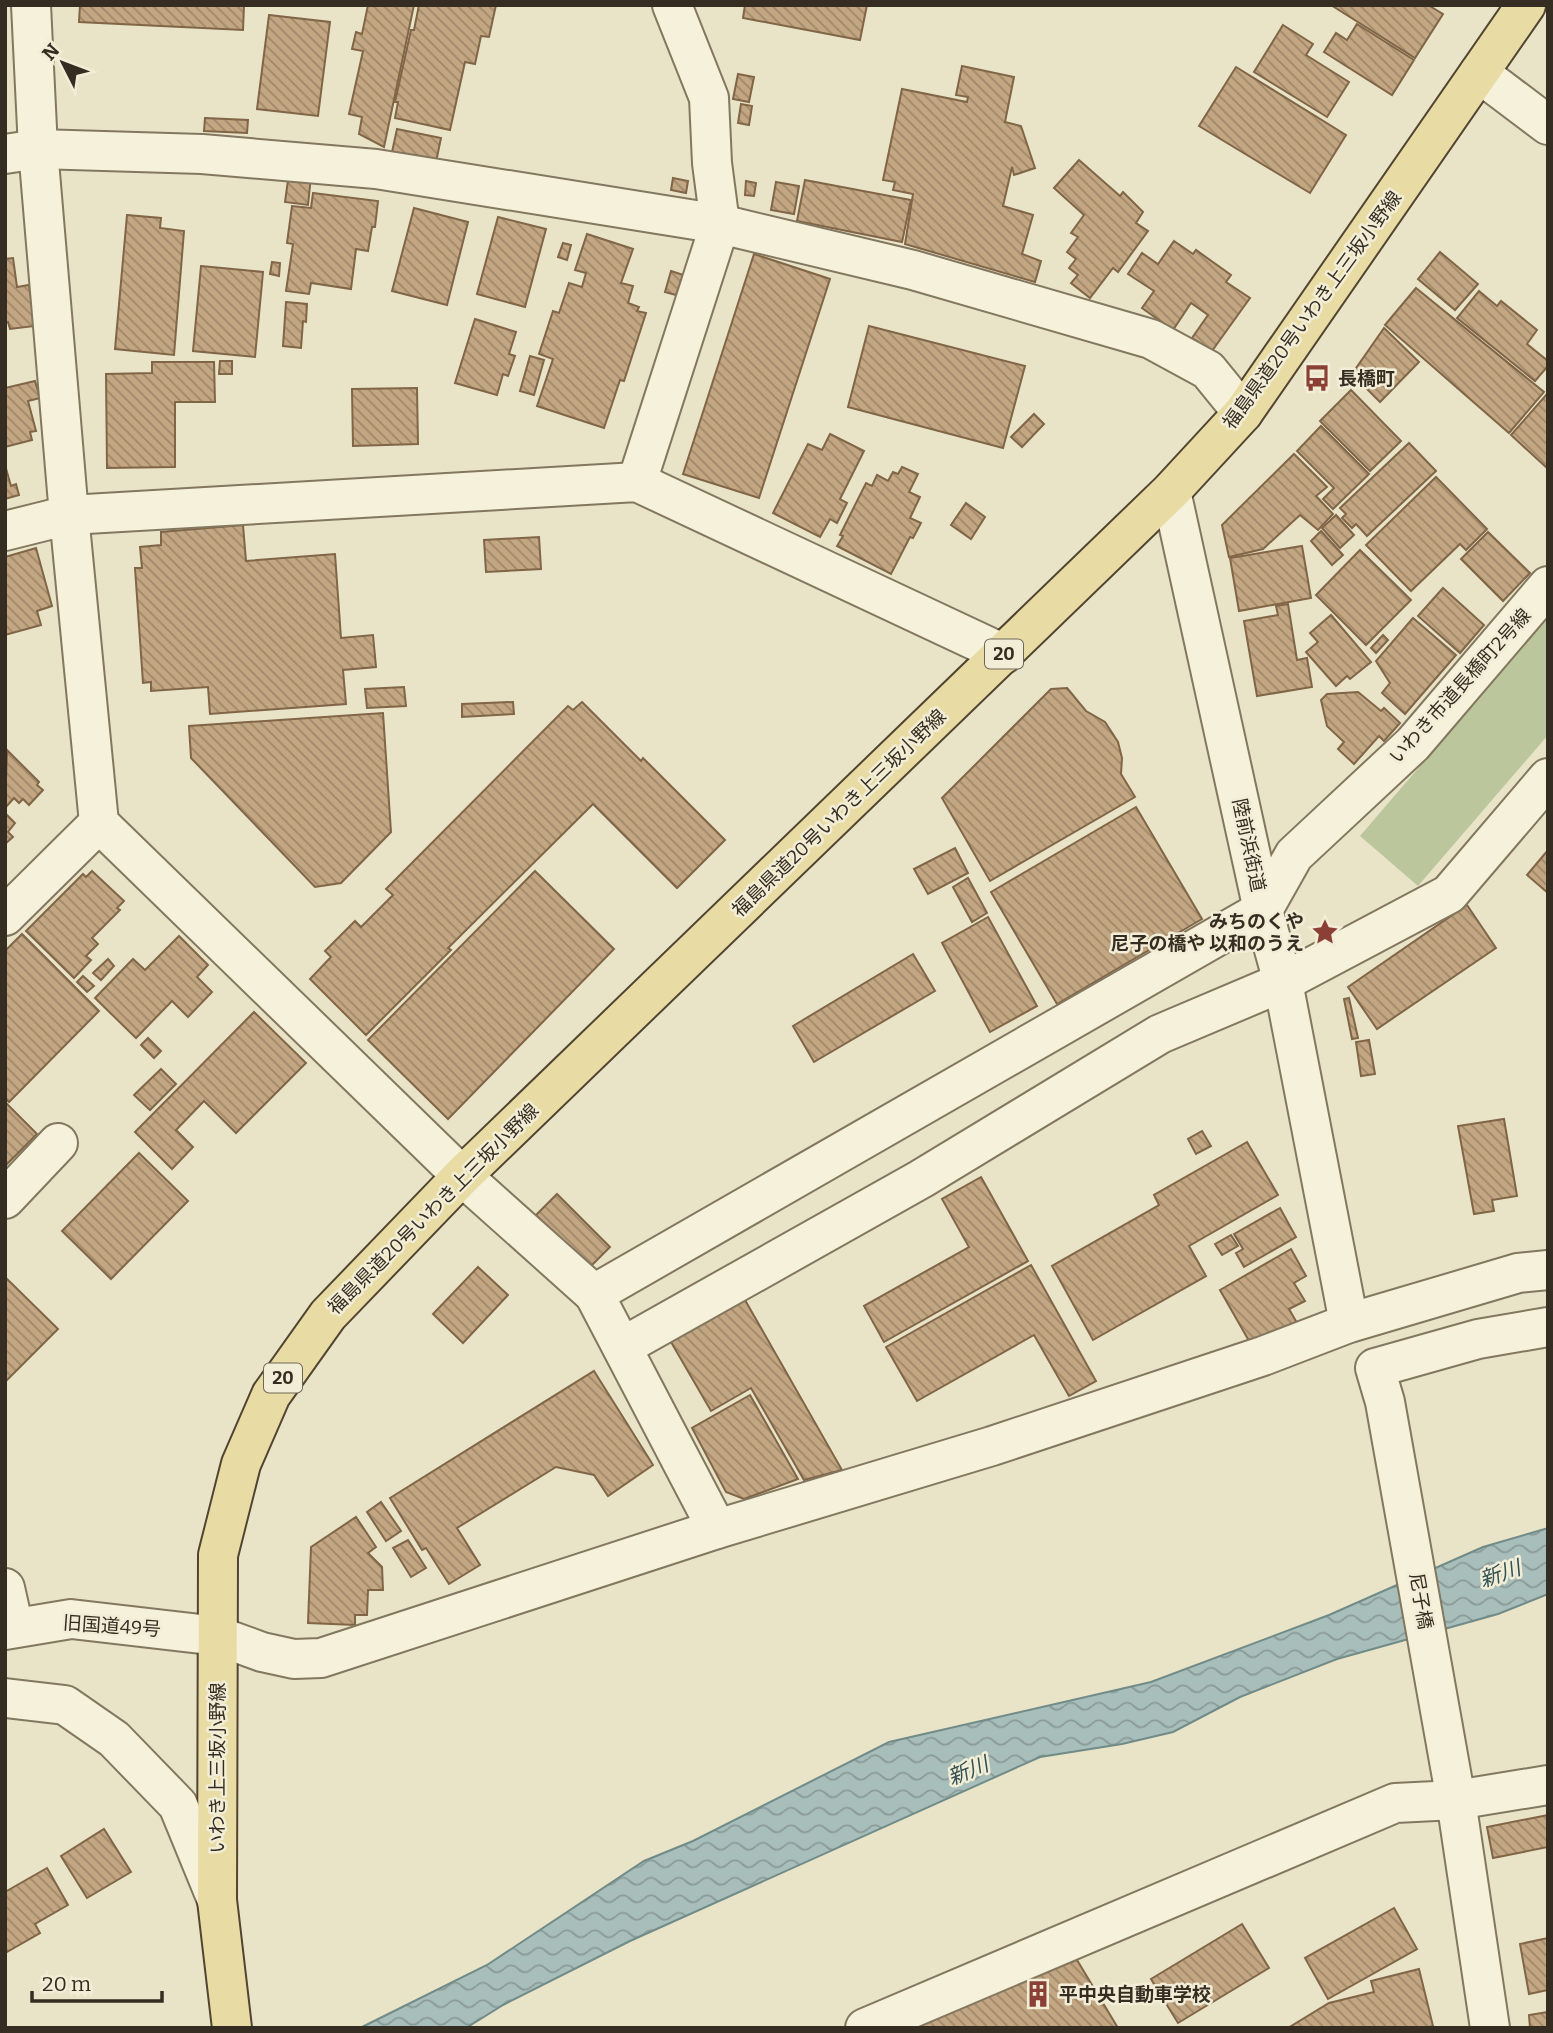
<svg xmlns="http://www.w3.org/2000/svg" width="1553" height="2033" font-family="Bitter,'Noto Sans JP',serif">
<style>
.green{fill:#bcc69c}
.water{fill:url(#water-waves);stroke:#708b88;stroke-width:2}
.building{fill:url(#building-back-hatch);stroke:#806547;stroke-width:2}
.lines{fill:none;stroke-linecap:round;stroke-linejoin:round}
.minor-casing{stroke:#83775f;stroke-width:42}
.major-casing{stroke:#514532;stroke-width:42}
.minor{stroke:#f5f1da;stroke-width:38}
.major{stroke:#e8dca4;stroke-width:38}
.labels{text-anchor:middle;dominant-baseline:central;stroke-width:5;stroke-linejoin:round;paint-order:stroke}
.shield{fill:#f2edd6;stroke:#6e6757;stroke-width:2}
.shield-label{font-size:18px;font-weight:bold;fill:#352d21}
.street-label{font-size:19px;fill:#352d21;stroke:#f2edd6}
.poi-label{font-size:19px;font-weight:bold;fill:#352d21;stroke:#f2edd6;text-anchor:start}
.water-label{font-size:21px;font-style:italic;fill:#325153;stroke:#f2edd6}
</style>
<defs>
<pattern id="water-waves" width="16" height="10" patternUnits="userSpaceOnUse" patternTransform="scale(1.75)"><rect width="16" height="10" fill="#a8beba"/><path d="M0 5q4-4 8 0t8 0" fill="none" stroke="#8a9b97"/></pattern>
<pattern id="building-back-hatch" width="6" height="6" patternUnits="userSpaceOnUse" patternTransform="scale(1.75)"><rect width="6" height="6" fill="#c3a682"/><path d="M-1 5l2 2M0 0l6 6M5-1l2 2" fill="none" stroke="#9f886a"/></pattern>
</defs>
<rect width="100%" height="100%" fill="#e9e4c7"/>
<polygon class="green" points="1548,617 1548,735 1418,886 1360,836"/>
<polygon class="water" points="1548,1528 1548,1594 1498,1614 1337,1659 1240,1697 1173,1732 1122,1744 1040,1757 630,1941 503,2005 466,2028 360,2028 487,1965 644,1861 693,1841 889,1742 1151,1682 1329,1615 1483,1547"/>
<g class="building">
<polygon points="80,5 244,5 243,30 79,22"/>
<polygon points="368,5 414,5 384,147 359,134 362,117 349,114 363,51 352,49 356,32 362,34"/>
<polygon points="419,5 496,5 489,37 481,36 475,64 465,62 450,130 395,118 398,102 395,102 411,30 414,30"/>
<polygon points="745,5 867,5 860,40 743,18"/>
<polygon points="1331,5 1428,5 1443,14 1415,58"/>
<polygon points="269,15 330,22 318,116 257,109"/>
<polygon points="1357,24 1414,60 1392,95 1324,52 1336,33 1347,40"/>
<polygon points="1283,25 1313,44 1306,55 1349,82 1327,117 1254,72"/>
<polygon points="962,66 1014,77 1005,122 1021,126 1035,168 1014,175 1012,167 1003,206 1033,215 1022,254 1041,261 1035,282 905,244 913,194 893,190 895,182 883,180 902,89 967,102 968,97 956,95"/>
<polygon points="1236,67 1346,135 1310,193 1199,126"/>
<polygon points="738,74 754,77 749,102 733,99"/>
<polygon points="741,104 752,106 749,125 738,123"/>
<polygon points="205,118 248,120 247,133 204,131"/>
<polygon points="397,129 441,138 436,162 392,152"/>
<polygon points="1079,160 1120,196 1123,192 1143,212 1136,223 1148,231 1118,272 1113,268 1090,298 1071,283 1078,275 1069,268 1076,259 1067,252 1078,237 1071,233 1084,215 1054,188"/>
<polygon points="289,173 311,176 308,205 285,202"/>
<polygon points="673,178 688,181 686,193 671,190"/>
<polygon points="805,180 911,200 902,242 797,221"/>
<polygon points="746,181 756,183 754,196 745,195"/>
<polygon points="776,182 799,186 794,214 771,210"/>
<polygon points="313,193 378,201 375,227 372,227 368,251 356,249 351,289 311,283 309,294 286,291 293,244 287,243 292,206 311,208"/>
<polygon points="414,208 468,222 447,305 392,291"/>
<polygon points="127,215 161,218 160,228 184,231 174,355 115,349"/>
<polygon points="498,217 546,229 525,307 477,294"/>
<polygon points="587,234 633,249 621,283 633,286 628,303 639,307 637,311 646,313 624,381 620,380 604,428 537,406 553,359 539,354 553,311 559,313 569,283 582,287 586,273 575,270"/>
<polygon points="1174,241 1193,254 1196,250 1231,275 1226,282 1250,298 1212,351 1192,338 1208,315 1191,303 1173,330 1142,308 1154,291 1128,274 1142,253 1158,264"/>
<polygon points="563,243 571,245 567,260 558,257"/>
<polygon points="1440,252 1478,284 1455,310 1418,279"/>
<polygon points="754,254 830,279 759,498 683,474"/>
<polygon points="13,258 17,287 29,285 35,326 10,329 8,322 5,323 5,259"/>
<polygon points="272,262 280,263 279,276 270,274"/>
<polygon points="201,266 263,272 255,357 193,351"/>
<polygon points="671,271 683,275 676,295 665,292"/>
<polygon points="1416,288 1544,392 1509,433 1385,325"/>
<polygon points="1479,291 1497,306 1501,301 1537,330 1527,344 1548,361 1548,366 1535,381 1457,318"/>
<polygon points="286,302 307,304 306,322 303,321 301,348 283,346"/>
<polygon points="475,319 516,332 509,354 515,356 508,376 503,374 497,395 455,383"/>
<polygon points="869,326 1025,366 1003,448 848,407"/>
<polygon points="1384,328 1419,362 1380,402 1352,374"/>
<polygon points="530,356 544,360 534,395 520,391"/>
<polygon points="220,361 232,361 232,374 219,374"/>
<polygon points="152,362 214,362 215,402 175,402 175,467 107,468 106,374 152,373"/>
<polygon points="35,381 40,398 28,401 36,431 30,432 32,440 5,447 5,388"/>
<polygon points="417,388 418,444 353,446 352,389"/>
<polygon points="1351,390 1401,441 1370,471 1320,421"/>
<polygon points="1547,394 1548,395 1548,469 1511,435"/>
<polygon points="1034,414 1044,424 1022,447 1011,437"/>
<polygon points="1321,426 1369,474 1333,509 1323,499 1334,488 1297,451"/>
<polygon points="830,434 864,451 840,499 847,503 837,523 830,519 820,537 773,513 808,444 822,450"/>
<polygon points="1409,443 1436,471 1367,536 1356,524 1352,528 1342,518 1346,514 1340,508"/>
<polygon points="1294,454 1327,487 1316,496 1333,514 1318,530 1300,515 1263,549 1229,557 1222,525"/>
<polygon points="5,465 11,486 16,484 19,495 5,499"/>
<polygon points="902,467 918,474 909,492 920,497 910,518 921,523 913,538 910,537 891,574 837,546 843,536 840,535 866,483 872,486 877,475 888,481 893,472 898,474"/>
<polygon points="1436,477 1487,529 1466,550 1460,544 1411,591 1366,545"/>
<polygon points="966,503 985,517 971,539 951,525"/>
<polygon points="1336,515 1354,535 1340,548 1322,528"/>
<polygon points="243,525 246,561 335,554 341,638 373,635 376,667 343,670 346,704 210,714 208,687 151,691 151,682 143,683 135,568 142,568 140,547 161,545 161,532"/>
<polygon points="1321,531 1343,555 1332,565 1311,541"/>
<polygon points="1488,532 1530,573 1503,601 1461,559"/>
<polygon points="539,537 541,569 486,572 484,540"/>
<polygon points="1302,546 1311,598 1239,611 1230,558"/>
<polygon points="36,548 52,606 37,611 41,625 5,635 5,557"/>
<polygon points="1360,550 1411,600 1366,645 1316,595"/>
<polygon points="1443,588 1484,625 1460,653 1418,616"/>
<polygon points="1288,604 1297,660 1307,658 1312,687 1257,696 1244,621 1278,615 1276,606"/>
<polygon points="1331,615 1371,662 1350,679 1347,676 1336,686 1306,652 1318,642 1310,633"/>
<polygon points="1413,618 1456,655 1405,714 1382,693 1390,683 1376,661"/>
<polygon points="1383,635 1388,640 1376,653 1371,648"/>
<polygon points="404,687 406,706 367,708 365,689"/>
<polygon points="1067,688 1086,711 1105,722 1118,742 1122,758 1121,774 1135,797 990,881 942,798 1051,689"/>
<polygon points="1358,692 1381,711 1384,708 1400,723 1384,741 1379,736 1354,764 1338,749 1344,742 1327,726 1321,700 1327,694"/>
<polygon points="513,702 514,714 462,717 462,704"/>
<polygon points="582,702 641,761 643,758 725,840 677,888 593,804 448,948 451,950 366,1035 310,979 331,957 325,951 355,921 361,927 393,895 386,889 568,706 573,710"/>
<polygon points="383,713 391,832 341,883 315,887 191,758 189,726"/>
<polygon points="7,750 39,782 37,785 43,790 29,805 23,799 19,803 14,798 5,808"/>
<polygon points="1136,807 1202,919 1057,1004 991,892"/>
<polygon points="5,813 15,823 8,832 13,837 5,844"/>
<polygon points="955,848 968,873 928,894 914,869"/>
<polygon points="1548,850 1548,893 1527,875"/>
<polygon points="92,871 124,901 117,908 120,910 92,938 98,944 86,956 91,960 74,978 26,931 83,874 86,877"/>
<polygon points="535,871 614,949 448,1119 368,1040"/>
<polygon points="968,878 987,913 972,922 953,887"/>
<polygon points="1467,905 1496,948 1377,1029 1348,987"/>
<polygon points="988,917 1037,1006 990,1032 942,943"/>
<polygon points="22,934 99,1011 9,1102 5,1098 5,951"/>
<polygon points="179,936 208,965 197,977 212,992 188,1017 172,1001 136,1038 95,998 133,959 145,970"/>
<polygon points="913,954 935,991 814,1062 793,1026"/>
<polygon points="108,959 114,966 101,980 93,973"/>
<polygon points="83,976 94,986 87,992 77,982"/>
<polygon points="1349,998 1358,1038 1352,1039 1344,999"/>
<polygon points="254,1012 306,1063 236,1133 204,1101 176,1130 193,1147 172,1169 135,1132"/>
<polygon points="148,1038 161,1051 154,1058 141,1045"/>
<polygon points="1369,1040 1375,1074 1361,1076 1356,1042"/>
<polygon points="161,1069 176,1084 150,1110 134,1095"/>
<polygon points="5,1102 37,1134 5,1166"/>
<polygon points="1504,1119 1517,1196 1492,1200 1494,1211 1474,1214 1458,1126"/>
<polygon points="1202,1131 1211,1146 1196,1154 1188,1139"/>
<polygon points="1247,1142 1278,1195 1189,1246 1206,1276 1093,1340 1052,1266 1159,1205 1154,1195"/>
<polygon points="139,1153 188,1201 111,1279 62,1231"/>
<polygon points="981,1177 1028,1261 884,1342 864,1306 969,1247 942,1199"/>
<polygon points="557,1194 610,1247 589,1268 536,1215"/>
<polygon points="1280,1208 1296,1237 1244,1267 1236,1253 1243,1249 1234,1234"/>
<polygon points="1231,1235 1238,1246 1222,1255 1215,1244"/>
<polygon points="1291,1249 1306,1276 1294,1283 1305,1301 1289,1309 1297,1323 1253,1348 1220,1290"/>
<polygon points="1031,1265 1096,1381 1069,1396 1034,1335 917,1401 886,1347"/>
<polygon points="478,1267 508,1295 463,1343 433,1314"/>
<polygon points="5,1277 58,1329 6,1381 5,1380"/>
<polygon points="741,1293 842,1470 804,1480 751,1388 711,1411 667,1335"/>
<polygon points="594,1371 653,1465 608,1496 594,1475 556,1467 457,1528 480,1565 449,1584 426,1548 422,1550 390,1498"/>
<polygon points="750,1395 798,1479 744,1499 726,1492 692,1428"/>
<polygon points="381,1502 401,1531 386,1541 367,1512"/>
<polygon points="356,1517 376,1547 368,1553 382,1567 383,1590 368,1590 367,1615 355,1615 355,1625 308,1623 311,1547"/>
<polygon points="408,1540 426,1568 411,1577 393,1548"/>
<polygon points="1548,1815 1548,1847 1493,1858 1487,1827"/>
<polygon points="104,1829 131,1872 87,1898 61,1856"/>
<polygon points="47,1868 68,1905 35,1924 40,1933 7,1952 5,1949 5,1892"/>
<polygon points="1394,1908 1417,1949 1328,1999 1305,1958"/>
<polygon points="1242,1924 1269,1968 1178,2023 1151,1979"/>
<polygon points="1548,1938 1548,1990 1529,1994 1520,1944"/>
<polygon points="1077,1960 1118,2028 879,2028"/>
<polygon points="1419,1969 1433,2026 1426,2028 1288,2028 1329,2003 1374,1992 1371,1981"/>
<polygon points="1548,2012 1548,2028 1530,2028 1529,2015"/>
</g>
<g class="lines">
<defs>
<g id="minor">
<polyline points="31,5 38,149 69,515 99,823 462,1176 594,1294 717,1529"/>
<polyline points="1479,73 1548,125"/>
<polyline points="5,154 38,149 202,154 376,169 720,224 913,270 1151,339 1208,370 1243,413"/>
<polyline points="637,482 720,224 712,163 709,98 672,5"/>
<polyline points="1171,491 1263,910 1283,982 1349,1323"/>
<polyline points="5,531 69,515 637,482 1004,654"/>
<polyline points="5,916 99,823"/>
<polyline points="5,1199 58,1143"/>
<polyline points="594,1294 1263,910 1294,855 1413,744 1548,586"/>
<polyline points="622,1347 921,1179 1160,1034 1283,982 1449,894 1548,778"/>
<polyline points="5,1588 14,1628"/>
<polyline points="5,1630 71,1619 218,1636 262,1652 294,1659 321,1658 717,1529 992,1446 1263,1356 1349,1323 1518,1273 1548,1270"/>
<polyline points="5,1698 65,1705 114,1739 178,1805 217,1900"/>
<polyline points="865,2028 1395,1803 1456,1800 1548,1785"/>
<polyline points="1490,2028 1456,1800 1385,1402 1375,1368 1478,1339 1548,1327"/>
</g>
<polyline id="major" points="232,2028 217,1900 218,1555 241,1464 271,1395 328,1315 462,1176 1171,491 1243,413 1526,5"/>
</defs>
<use href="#minor" class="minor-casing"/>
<use href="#major" class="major-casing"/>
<use href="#minor" class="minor"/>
<use href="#major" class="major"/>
</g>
<defs>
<symbol id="bus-bare" viewBox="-9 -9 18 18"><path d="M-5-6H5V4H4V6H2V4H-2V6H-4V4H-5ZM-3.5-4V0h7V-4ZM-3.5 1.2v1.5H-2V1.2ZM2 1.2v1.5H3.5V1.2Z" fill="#8b4035" stroke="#f2edd6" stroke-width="2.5" paint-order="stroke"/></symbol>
<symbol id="sight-bare" viewBox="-9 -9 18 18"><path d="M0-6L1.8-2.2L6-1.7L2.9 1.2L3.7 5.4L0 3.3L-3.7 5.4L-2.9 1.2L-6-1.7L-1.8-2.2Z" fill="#8b4035" stroke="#f2edd6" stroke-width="2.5" paint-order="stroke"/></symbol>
<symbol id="building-bare" viewBox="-9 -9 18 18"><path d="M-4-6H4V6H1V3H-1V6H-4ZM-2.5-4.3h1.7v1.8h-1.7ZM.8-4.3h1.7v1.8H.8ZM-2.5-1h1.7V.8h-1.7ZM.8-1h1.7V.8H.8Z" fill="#8b4035" stroke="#f2edd6" stroke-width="2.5" paint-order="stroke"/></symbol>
</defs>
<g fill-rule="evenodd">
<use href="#bus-bare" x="1298" y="359" width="38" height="38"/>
<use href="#sight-bare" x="1306" y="913" width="38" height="38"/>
<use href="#building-bare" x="1019" y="1975" width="38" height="38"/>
</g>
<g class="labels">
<g class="shield">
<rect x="985" y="639.5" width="38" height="29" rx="5"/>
<rect x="264" y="1363.5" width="38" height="29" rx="5"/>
</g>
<g class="shield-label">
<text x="1004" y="654">20</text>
<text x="283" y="1378">20</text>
</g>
<g class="street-label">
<text transform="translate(1312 310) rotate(-54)">福島県道20号いわき上三坂小野線</text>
<text transform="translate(1460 686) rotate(-48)">いわき市道長橋町2号線</text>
<text transform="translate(839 813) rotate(-44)">福島県道20号いわき上三坂小野線</text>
<text transform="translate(1249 845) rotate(78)">陸前浜街道</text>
<text transform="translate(433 1209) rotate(-45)">福島県道20号いわき上三坂小野線</text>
<text transform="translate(1421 1601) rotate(80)">尼子橋</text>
<text transform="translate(112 1626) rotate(4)">旧国道49号</text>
<text transform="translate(217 1768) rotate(-90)">いわき上三坂小野線</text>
</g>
<g class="poi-label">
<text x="1338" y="378">長橋町</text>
<text x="1304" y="921" text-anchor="end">みちのくや<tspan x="1304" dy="22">尼子の橋や 以和のうえ</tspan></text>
<text x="1059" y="1994">平中央自動車学校</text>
</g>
<g class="water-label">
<text transform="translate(1500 1574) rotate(-19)">新川</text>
<text transform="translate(968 1771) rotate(-22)">新川</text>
</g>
</g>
<rect width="1553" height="2033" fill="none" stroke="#352d21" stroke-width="14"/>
<g transform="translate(63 63) rotate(312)" stroke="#f2edd6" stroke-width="5" paint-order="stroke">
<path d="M0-5L12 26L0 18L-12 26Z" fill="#352d21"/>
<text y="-10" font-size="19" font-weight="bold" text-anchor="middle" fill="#352d21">N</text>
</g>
<path d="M32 1991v10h130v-10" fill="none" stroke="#352d21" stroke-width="3.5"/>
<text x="42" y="1991" font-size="21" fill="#352d21" stroke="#f2edd6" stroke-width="5" paint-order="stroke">20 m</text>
</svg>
